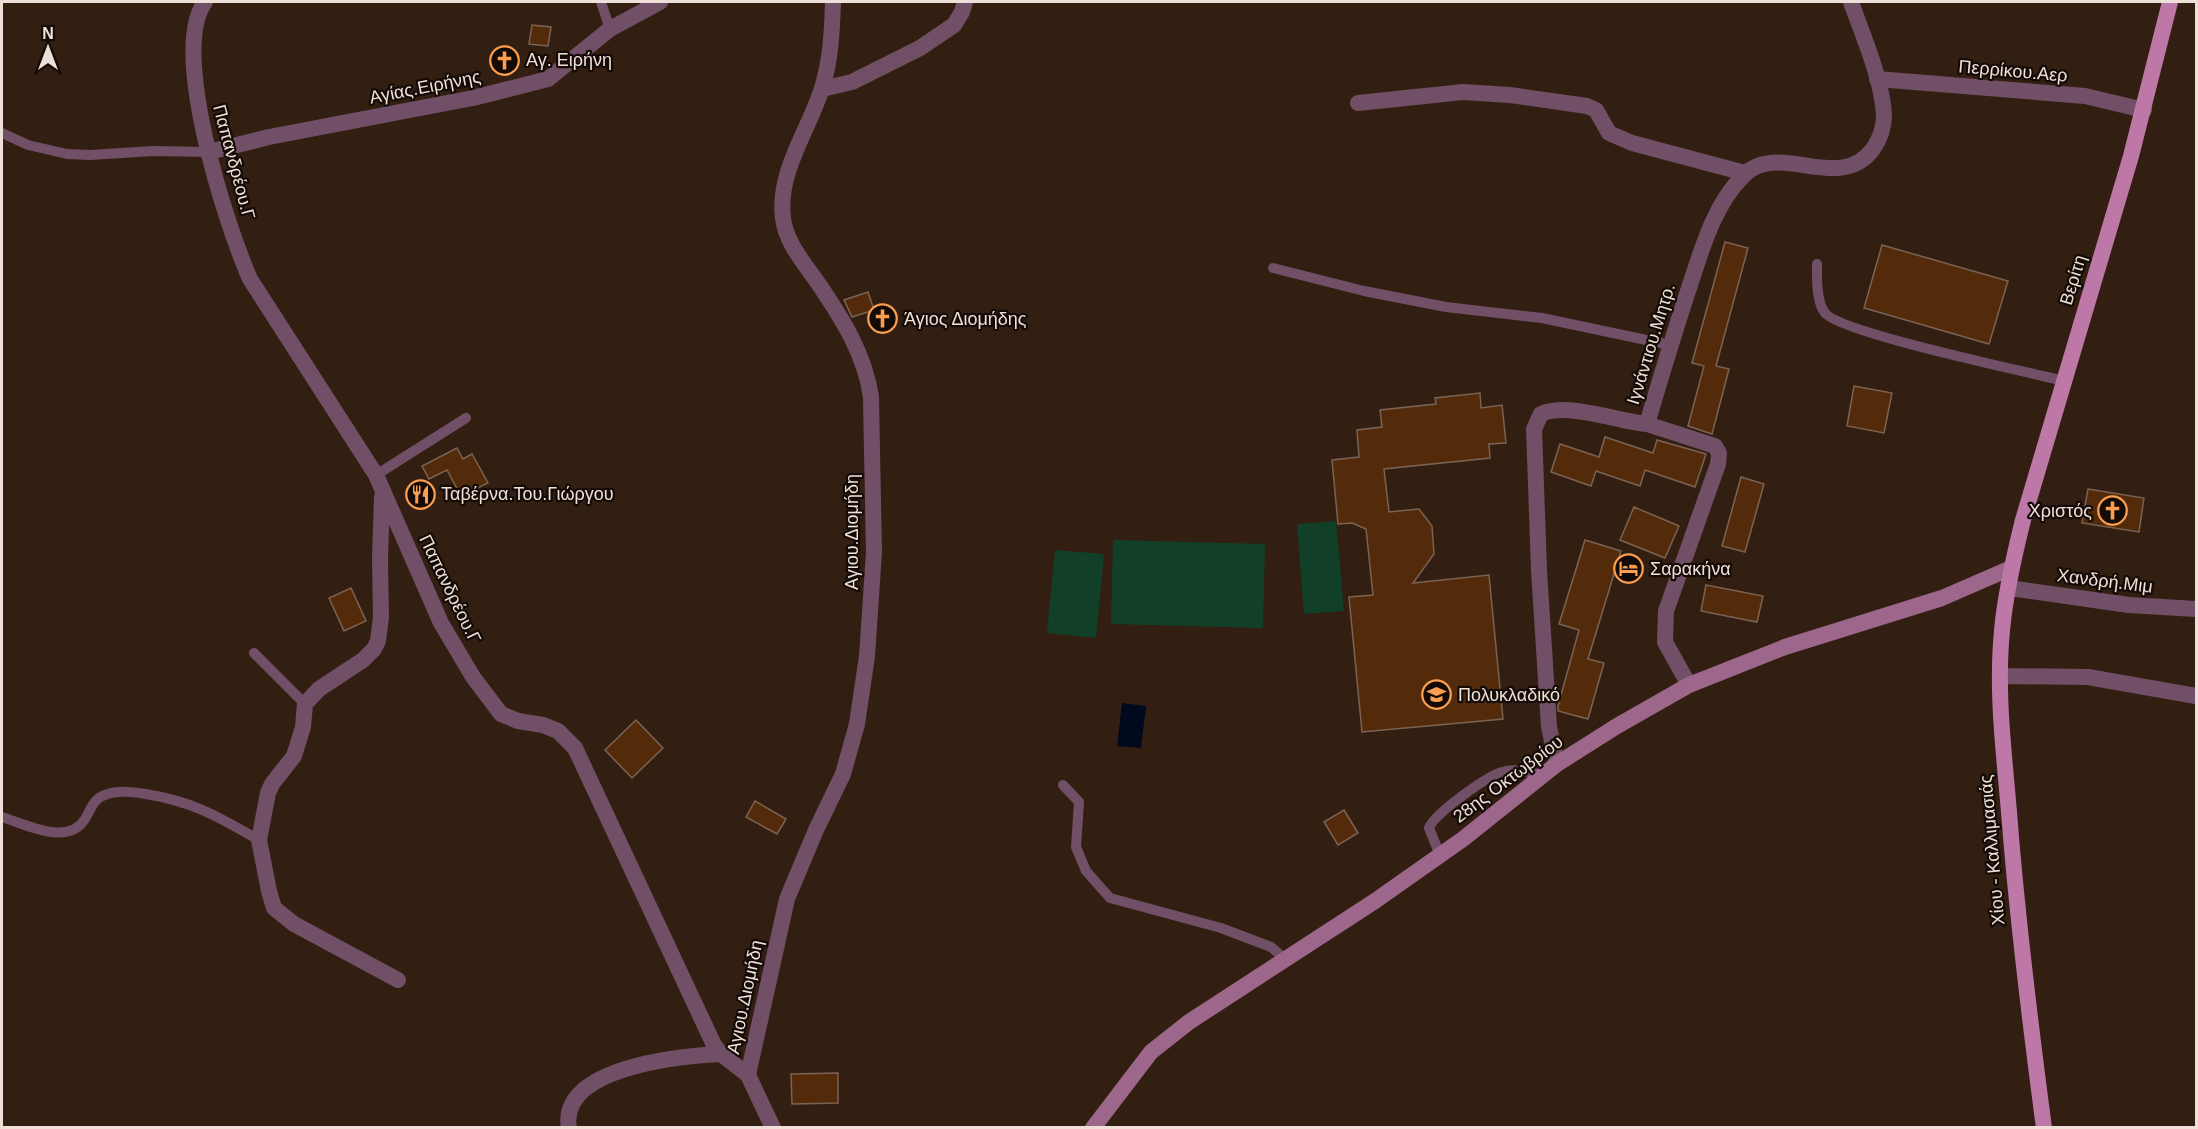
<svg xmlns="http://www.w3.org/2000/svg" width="2198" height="1129" font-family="Helvetica,sans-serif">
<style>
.green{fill:#113f28}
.water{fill:#00091d}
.building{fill:#542b0a;stroke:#7b6354;stroke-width:1.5}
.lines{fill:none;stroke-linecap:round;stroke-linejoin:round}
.service{stroke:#714f66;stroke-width:10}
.minor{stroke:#714f66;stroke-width:16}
.secondary{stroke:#9c678b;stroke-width:16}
.primary{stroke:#bd78a8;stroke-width:16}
.labels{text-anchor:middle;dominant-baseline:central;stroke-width:4.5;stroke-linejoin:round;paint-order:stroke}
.poi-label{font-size:18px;fill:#eee0d8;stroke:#140b06;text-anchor:start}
.street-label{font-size:18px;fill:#eee0d8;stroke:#140b06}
</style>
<rect width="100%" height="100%" fill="#331f12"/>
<g class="green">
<polygon points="1336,521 1344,611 1304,614 1297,524"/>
<polygon points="1113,540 1265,544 1263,628 1111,624"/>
<polygon points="1055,550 1104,554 1096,638 1047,633"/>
</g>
<polygon class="water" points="1122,703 1146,706 1141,748 1117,746"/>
<g class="building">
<polygon points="532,25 551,27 548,46 529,44"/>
<polygon points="1725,242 1748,248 1716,366 1729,369 1712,434 1688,426 1704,366 1692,363"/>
<polygon points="1882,245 2008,281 1989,344 1864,308"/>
<polygon points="868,292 874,310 852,317 844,300"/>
<polygon points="1854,386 1892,393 1884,433 1847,426"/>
<polygon points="1480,393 1481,408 1502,405 1506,443 1489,444 1490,458 1384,469 1389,512 1419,509 1432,526 1434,554 1413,583 1489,575 1503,719 1362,732 1349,597 1373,595 1366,529 1352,523 1338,524 1332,460 1359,457 1357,430 1382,427 1380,410 1436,404 1435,398"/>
<polygon points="1605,437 1653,453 1657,440 1706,454 1695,487 1645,470 1640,486 1596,471 1591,486 1551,472 1560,444 1599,457"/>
<polygon points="457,448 463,459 472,454 488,483 461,496 447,470 429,479 422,466"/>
<polygon points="1741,477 1764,484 1745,552 1722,546"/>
<polygon points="2088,489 2144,498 2139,532 2082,523"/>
<polygon points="1634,507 1679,526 1665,558 1620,540"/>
<polygon points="1585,540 1621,551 1588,659 1604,663 1588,719 1558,711 1558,706 1579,630 1559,624"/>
<polygon points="1706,585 1763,596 1757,622 1701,611"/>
<polygon points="351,588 366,621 344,631 329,598"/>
<polygon points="636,720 663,748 632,778 605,750"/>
<polygon points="755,801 786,819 777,834 746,817"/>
<polygon points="1344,810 1358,833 1338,845 1324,822"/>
<polygon points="838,1073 838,1103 792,1104 791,1074"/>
</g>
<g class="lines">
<g class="service">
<polyline points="601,2 610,29"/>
<polyline points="2,133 28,145 67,154 90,155 153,151 209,152"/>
<path d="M1817,264c0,14 -1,37 8,49 16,20 203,59 239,68"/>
<polyline points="1273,268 1364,291 1446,307 1542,318 1670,345"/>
<polyline points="376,475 466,418"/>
<polyline points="254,653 305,704"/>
<polyline points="1063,785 1079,802 1076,847 1086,871 1110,898 1221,928 1271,947 1285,959"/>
<path d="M2,817c23,7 66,30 83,2 6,-10 9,-21 20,-24 13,-5 28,-3 41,-1 48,8 71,22 113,46"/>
<path d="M1440,855l-11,-27c5,-14 58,-52 73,-56 14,-4 27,0 41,3"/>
</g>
<g class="minor">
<path d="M205,2c-36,48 22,225 45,277l126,196 65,148 32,54 28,37 17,7 25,4 15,6 17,17 139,297 7,9 27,21 25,53"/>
<polyline points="1877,79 2085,96 2144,110"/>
<polyline points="822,89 852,82 920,48 954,25 962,12 965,2"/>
<polyline points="1358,103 1463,92 1510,95 1587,106 1596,110 1609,133 1632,143 1745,173"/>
<polyline points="209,152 269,137 473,98 548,79 610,29 660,2"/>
<polyline points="382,497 380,559 381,617 378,641 374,649 363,660 319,689 305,704 303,727 294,756 272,784 268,793 259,840 269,891 274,908 294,924 398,980"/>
<polyline points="2009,588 2129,605 2196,609"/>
<polyline points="2000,676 2088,677 2196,696"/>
<path d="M1689,685l-24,-43 1,-31 52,-147 1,-11 -4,-7 -68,-22c13,-44 26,-87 40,-130 14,-41 25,-87 56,-118 35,-37 96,19 130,-27 7,-10 11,-22 11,-34 -2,-36 -21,-79 -33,-113"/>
<path d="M1557,764l-8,-37 -10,-157 -5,-141 7,-15c27,-12 75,7 106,10"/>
<path d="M748,1075l39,-176 29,-69 27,-56 14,-50 10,-68 7,-104 -3,-155c-6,-42 -28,-77 -51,-111 -14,-21 -34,-42 -37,-68 -6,-46 26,-88 39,-130 9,-29 10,-57 11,-86"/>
<path d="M569,1128c-11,-61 112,-72 152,-74"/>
</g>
<polyline class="secondary" points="1093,1128 1151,1052 1189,1022 1375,901 1463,839 1557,764 1617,726 1689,685 1785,647 1942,598 2011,568"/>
<path class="primary" d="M2044,1128c-14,-106 -27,-210 -35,-316 -5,-60 -13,-120 -7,-181 3,-37 12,-75 21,-111l108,-364 39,-154"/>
</g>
<defs>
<symbol id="church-ring" viewBox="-11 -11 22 22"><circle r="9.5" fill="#140b06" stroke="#fb9e50" stroke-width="1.5"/><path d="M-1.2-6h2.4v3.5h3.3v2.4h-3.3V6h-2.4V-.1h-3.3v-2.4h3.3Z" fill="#fb9e50"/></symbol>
<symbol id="restaurant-ring" viewBox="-11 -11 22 22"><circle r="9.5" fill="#140b06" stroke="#fb9e50" stroke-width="1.5"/><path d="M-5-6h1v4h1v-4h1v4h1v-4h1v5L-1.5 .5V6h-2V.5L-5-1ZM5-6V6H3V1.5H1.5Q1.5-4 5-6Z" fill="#fb9e50"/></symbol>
<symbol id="hotel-ring" viewBox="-11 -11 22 22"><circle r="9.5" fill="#140b06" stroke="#fb9e50" stroke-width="1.5"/><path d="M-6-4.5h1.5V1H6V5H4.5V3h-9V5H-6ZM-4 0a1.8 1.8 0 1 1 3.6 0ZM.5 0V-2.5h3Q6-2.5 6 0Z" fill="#fb9e50"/></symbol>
<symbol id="school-ring" viewBox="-11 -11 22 22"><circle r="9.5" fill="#140b06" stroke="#fb9e50" stroke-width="1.5"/><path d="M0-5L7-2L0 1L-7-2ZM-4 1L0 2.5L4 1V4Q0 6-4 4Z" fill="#fb9e50"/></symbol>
</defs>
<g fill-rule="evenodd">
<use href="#church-ring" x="488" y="44" width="33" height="33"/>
<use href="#church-ring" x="866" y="302" width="33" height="33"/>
<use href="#restaurant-ring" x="404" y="478" width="33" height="33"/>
<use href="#church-ring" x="2096" y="494" width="33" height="33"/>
<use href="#hotel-ring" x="1612" y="552" width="33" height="33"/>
<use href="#school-ring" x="1420" y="678" width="33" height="33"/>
</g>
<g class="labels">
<g class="poi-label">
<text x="526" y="60">Αγ. Ειρήνη</text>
<text x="904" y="319">Άγιος Διομήδης</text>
<text x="441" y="494">Ταβέρνα.Του.Γιώργου</text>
<text x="2092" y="511" text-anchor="end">Χριστός</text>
<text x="1650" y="569">Σαρακήνα</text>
<text x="1458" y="695">Πολυκλαδικό</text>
</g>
<g class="street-label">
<text transform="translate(2013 71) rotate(5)">Περρίκου.Αερ</text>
<text transform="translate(425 87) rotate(-11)">Αγίας.Ειρήνης</text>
<text transform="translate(234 162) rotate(75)">Παπανδρέου.Γ</text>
<text transform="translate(2073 280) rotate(-73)">Βερίτη</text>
<text transform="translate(1651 344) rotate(-73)">Ιγνάντιου.Μητρ.</text>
<text transform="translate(852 532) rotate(-90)">Αγιου.Διομήδη</text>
<text transform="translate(2105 581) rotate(7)">Χανδρή.Μιμ</text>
<text transform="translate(450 589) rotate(64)">Παπανδρέου.Γ</text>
<text transform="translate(1508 779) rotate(-37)">28ης Οκτωβρίου</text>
<text transform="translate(1992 850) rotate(-95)">Χίου - Καλλιμασιάς</text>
<text transform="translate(745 997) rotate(-78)">Αγιου.Διομήδη</text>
</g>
</g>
<rect width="2198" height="1129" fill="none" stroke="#eee0d8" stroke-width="6"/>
<g transform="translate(48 48)" stroke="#140b06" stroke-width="4.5" paint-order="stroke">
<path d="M0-4.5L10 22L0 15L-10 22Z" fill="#eee0d8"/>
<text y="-9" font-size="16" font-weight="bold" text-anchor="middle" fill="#eee0d8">N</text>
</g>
</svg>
